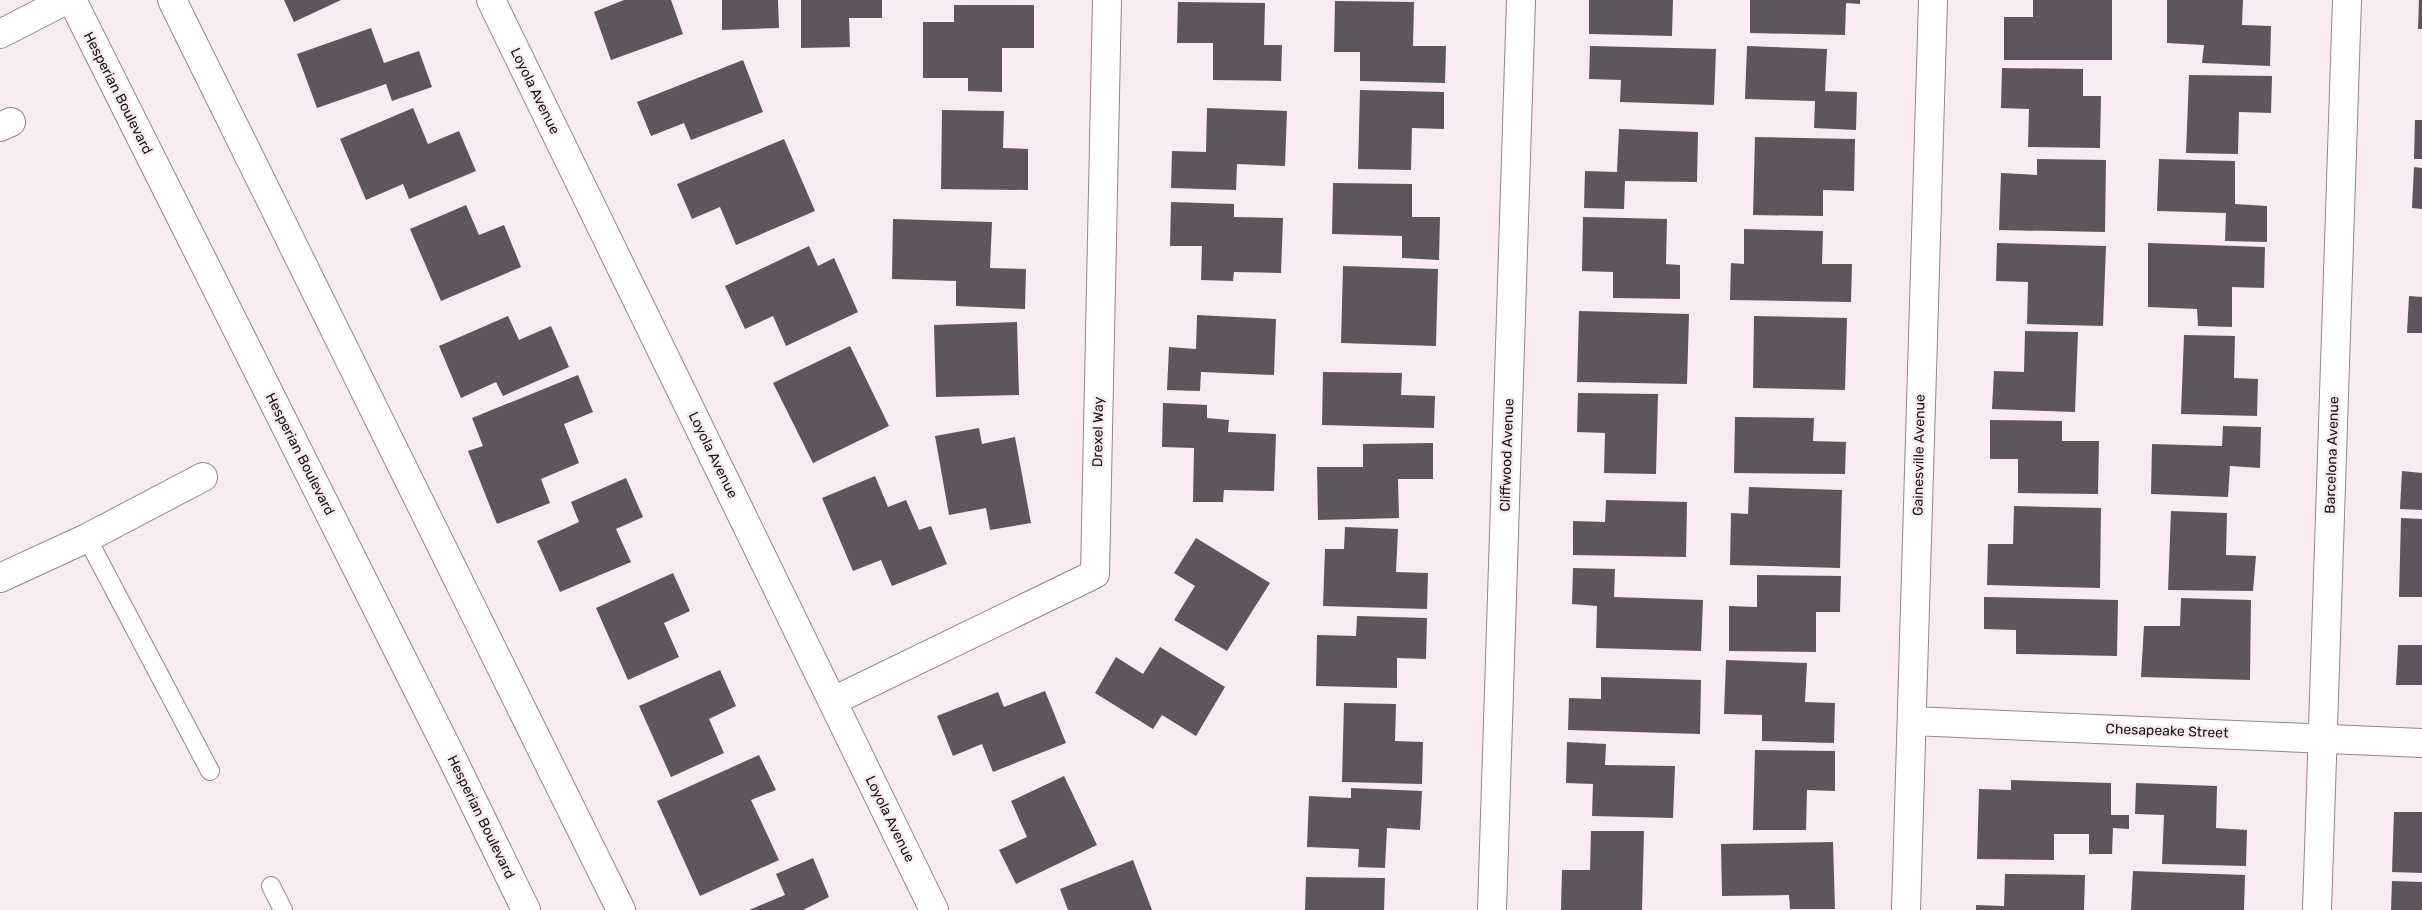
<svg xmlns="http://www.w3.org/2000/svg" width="2422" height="910" font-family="Rubik,sans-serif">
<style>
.building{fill:#5f555f}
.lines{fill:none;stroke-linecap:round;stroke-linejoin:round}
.lane-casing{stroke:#94868d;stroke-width:20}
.street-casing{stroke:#94868d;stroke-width:30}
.primary-casing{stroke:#94868d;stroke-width:30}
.lane{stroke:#fff;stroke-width:18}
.street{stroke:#fff;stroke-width:28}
.primary{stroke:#fff;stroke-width:28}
.labels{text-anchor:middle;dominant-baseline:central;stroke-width:5;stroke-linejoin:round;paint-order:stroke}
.street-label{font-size:14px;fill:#161113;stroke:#faebf2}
</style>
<rect width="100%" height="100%" fill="#faebf2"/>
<g class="building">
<polygon points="284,0 341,0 294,22"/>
<polygon points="671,0 683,34 611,60 594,12 624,0"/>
<polygon points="722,0 778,0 779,28 722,30"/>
<polygon points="801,0 882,0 882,18 849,18 850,47 801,48"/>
<polygon points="1589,0 1673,0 1672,36 1589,34"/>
<polygon points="1750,0 1860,0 1860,4 1846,3 1845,35 1750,33"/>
<polygon points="2033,0 2112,0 2112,60 2004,60 2004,17 2033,17"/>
<polygon points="2167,0 2243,0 2242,25 2271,26 2270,66 2202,63 2204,45 2167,43"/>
<polygon points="2419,0 2422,0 2422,29 2418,29"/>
<polygon points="1335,1 1414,2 1413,46 1446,46 1445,83 1360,81 1360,52 1334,52"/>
<polygon points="1178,2 1265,3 1264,45 1282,45 1281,81 1213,80 1213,43 1177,43"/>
<polygon points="954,5 1034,5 1034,48 1002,48 1002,92 968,91 968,78 923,78 923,22 954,22"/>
<polygon points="371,28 384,63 419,51 432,87 392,101 386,84 317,108 297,54"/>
<polygon points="1590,46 1716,49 1714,105 1620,102 1621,80 1589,79"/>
<polygon points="1747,46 1827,49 1825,91 1857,92 1856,130 1814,128 1815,101 1745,99"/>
<polygon points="743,60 763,112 691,140 684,123 651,136 637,102"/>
<polygon points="2002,68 2083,69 2083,96 2101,96 2100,148 2028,147 2029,109 2001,108"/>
<polygon points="2189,75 2272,76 2271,113 2239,112 2238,154 2186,153"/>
<polygon points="1360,90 1444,92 1444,129 1412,128 1411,170 1358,169"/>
<polygon points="413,108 428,144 459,131 476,171 409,199 403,184 366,200 340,139"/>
<polygon points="1207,108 1287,111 1285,166 1237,164 1236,190 1171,188 1172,151 1206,152"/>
<polygon points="942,110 1004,111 1003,148 1028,149 1028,190 941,189"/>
<polygon points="2415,120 2422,120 2422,159 2414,159"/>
<polygon points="1619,129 1698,132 1697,182 1625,181 1624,209 1584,208 1585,171 1617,172"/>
<polygon points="1755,137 1855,139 1854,191 1823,190 1823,216 1753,215"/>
<polygon points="784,139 815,211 736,245 720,207 692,219 677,184"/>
<polygon points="2037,159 2106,160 2105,232 1999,230 2001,173 2037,175"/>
<polygon points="2159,159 2235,161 2235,204 2267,206 2267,242 2225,241 2226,213 2157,211"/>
<polygon points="2414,167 2422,168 2422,209 2412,208"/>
<polygon points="1333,183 1412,184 1412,217 1440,217 1439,260 1402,258 1402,236 1332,234"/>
<polygon points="1171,202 1234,204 1234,217 1283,218 1281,273 1234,272 1233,281 1201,280 1202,246 1170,246"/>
<polygon points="466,205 479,235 504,225 521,267 441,301 410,229"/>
<polygon points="1583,217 1667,219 1666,264 1680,265 1680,299 1613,298 1613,272 1582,271"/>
<polygon points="893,219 992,222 990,268 1026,269 1025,309 956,306 956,281 892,279"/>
<polygon points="1744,229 1823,231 1822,264 1852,264 1851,302 1730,300 1731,263 1744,264"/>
<polygon points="1997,243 2106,246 2103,326 2027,324 2028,282 1996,281"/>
<polygon points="2148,243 2265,247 2264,288 2232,287 2232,327 2198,326 2197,309 2148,307"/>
<polygon points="809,246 818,266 834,258 858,312 786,346 773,316 745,329 725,286"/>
<polygon points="1343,266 1438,269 1436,346 1341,343"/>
<polygon points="2409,296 2422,297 2422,333 2407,333"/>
<polygon points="1579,311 1689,314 1687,384 1577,382"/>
<polygon points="1197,315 1276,319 1274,375 1201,372 1200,391 1167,390 1169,347 1196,349"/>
<polygon points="508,316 519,340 551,326 569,367 503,396 496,382 461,398 439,346"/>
<polygon points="1754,316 1847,318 1845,390 1753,388"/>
<polygon points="1017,322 1019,395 936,397 934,325"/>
<polygon points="2025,331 2078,332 2075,412 1992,409 1994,371 2024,372"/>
<polygon points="2184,335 2235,336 2234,378 2258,379 2257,416 2181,414"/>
<polygon points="850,346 889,426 813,463 773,383"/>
<polygon points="1323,372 1402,373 1401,395 1435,396 1434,428 1322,425"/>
<polygon points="578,375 593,412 564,424 579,463 541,479 550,503 497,524 468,451 483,446 472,418"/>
<polygon points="1578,393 1658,394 1656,474 1604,473 1605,433 1577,432"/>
<polygon points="1163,403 1207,405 1207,418 1229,420 1228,432 1276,434 1274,491 1224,490 1223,502 1193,502 1194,448 1162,447"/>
<polygon points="1735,417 1814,418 1813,441 1846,442 1845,474 1734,473"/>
<polygon points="1990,420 2062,421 2062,441 2099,441 2098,494 2018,493 2018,459 1990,459"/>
<polygon points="2223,426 2261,427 2260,468 2230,466 2228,497 2151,494 2152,444 2222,446"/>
<polygon points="979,428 982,444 1015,437 1031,523 990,530 986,508 949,515 935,436"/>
<polygon points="1433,443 1433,479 1398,479 1399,518 1318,520 1317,467 1363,467 1363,444"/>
<polygon points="2402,471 2422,473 2422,510 2400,509"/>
<polygon points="875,476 888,507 906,500 919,530 931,526 947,564 892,586 881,560 853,571 822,498"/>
<polygon points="626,478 643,517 616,529 631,562 560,592 537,541 579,522 571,502"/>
<polygon points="1749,487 1842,490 1840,568 1730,565 1731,513 1748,514"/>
<polygon points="1606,500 1687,502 1686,557 1573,555 1573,521 1605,522"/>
<polygon points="2014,506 2101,508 2100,588 1987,585 1988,544 2013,544"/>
<polygon points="2171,511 2227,513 2226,555 2256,556 2253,591 2168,590"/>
<polygon points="2401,518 2422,519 2422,597 2399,597"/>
<polygon points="1345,527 1398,529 1396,572 1428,573 1427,609 1323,606 1325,549 1344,549"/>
<polygon points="1196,538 1270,583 1227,651 1174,620 1195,586 1174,573"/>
<polygon points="1573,568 1615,569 1614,597 1703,600 1701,651 1596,648 1597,606 1572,604"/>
<polygon points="673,573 690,611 664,623 679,657 628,680 596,608"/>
<polygon points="1757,575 1841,576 1840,612 1816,612 1816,652 1729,651 1729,606 1757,607"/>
<polygon points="1984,597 2118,600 2117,656 2016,654 2016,630 1984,629"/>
<polygon points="2181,598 2251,600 2250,680 2141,677 2144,626 2180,626"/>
<polygon points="1357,616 1427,618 1426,659 1397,658 1397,688 1316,686 1317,635 1356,636"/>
<polygon points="2398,645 2422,645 2422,685 2396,685"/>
<polygon points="1160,647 1225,687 1196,736 1162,715 1153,729 1095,693 1116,657 1143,674"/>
<polygon points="1726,660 1807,663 1805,702 1835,703 1834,743 1762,741 1762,715 1724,714"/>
<polygon points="720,670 736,706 709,719 724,753 671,777 639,706"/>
<polygon points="1601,677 1701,680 1700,734 1568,730 1569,698 1601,699"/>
<polygon points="1045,691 1066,743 993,772 982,744 953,756 937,716 998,692 1004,707"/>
<polygon points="1344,703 1396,704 1395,741 1423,742 1422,784 1342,782"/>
<polygon points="1567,742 1606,744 1605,765 1675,766 1673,818 1592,816 1593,784 1566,783"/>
<polygon points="1755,750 1835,751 1835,791 1807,790 1806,830 1753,830"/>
<polygon points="759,755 776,790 751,800 779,860 700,896 657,801"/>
<polygon points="1064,776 1097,845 1016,884 999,850 1027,837 1011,801"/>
<polygon points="2011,780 2111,783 2111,815 2129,815 2129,829 2113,828 2112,854 2089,854 2089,834 2054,834 2054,860 1977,859 1979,789 2011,790"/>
<polygon points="2136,783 2217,786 2216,828 2247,830 2246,866 2162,864 2164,815 2135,814"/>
<polygon points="1351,788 1422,791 1420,830 1387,828 1385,868 1358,867 1359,849 1307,847 1309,796 1351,798"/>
<polygon points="2394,812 2422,812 2422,873 2392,872"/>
<polygon points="1591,831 1644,831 1642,910 1561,910 1562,870 1590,870"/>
<polygon points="1833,842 1835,909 1790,909 1789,895 1722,896 1721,844"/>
<polygon points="813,858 829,897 803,910 749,910 785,895 776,874"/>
<polygon points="1133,860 1152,910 1068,910 1060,889"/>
<polygon points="2133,871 2245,875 2244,910 2131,910"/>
<polygon points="2005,874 2085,875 2084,910 1976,910 1976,905 2004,906"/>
<polygon points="1306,877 1385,878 1384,910 1305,910"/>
<polygon points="2392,881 2422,882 2422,910 2391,910"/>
</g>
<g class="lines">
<defs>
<g id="lane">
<polyline points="87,538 210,771"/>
<polyline points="271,886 283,910"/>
</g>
<g id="street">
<polyline points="491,0 934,910"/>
<polyline points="0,34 66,0"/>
<polyline points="0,127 11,122"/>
<polyline points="0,578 87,538 203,477"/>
<polyline points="833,701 1095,574 1107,0"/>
<polyline points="1912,721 2422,743"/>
<polyline points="1492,910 1521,0"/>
<polyline points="1906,910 1933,0"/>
<polyline points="2317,910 2347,0"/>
</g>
<g id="primary">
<polyline points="72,0 453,760 526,910"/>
<polyline points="172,0 621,910"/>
</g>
</defs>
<use href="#lane" class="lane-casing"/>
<use href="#street" class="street-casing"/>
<use href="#primary" class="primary-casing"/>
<use href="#lane" class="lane"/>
<use href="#street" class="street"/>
<use href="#primary" class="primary"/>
</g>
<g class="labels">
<g class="street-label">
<text transform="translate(535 91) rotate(64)">Loyola Avenue</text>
<text transform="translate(118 93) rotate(63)">Hesperian Boulevard</text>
<text transform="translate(1098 432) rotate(-89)">Drexel Way</text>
<text transform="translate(300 454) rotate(63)">Hesperian Boulevard</text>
<text transform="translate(713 455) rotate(64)">Loyola Avenue</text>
<text transform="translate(1507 455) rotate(-88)">Cliffwood Avenue</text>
<text transform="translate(1919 455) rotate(-89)">Gainesville Avenue</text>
<text transform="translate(2332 455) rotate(-88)">Barcelona Avenue</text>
<text transform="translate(2167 731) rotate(2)">Chesapeake Street</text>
<text transform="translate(481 817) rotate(64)">Hesperian Boulevard</text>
<text transform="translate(890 819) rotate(64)">Loyola Avenue</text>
</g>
</g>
</svg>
